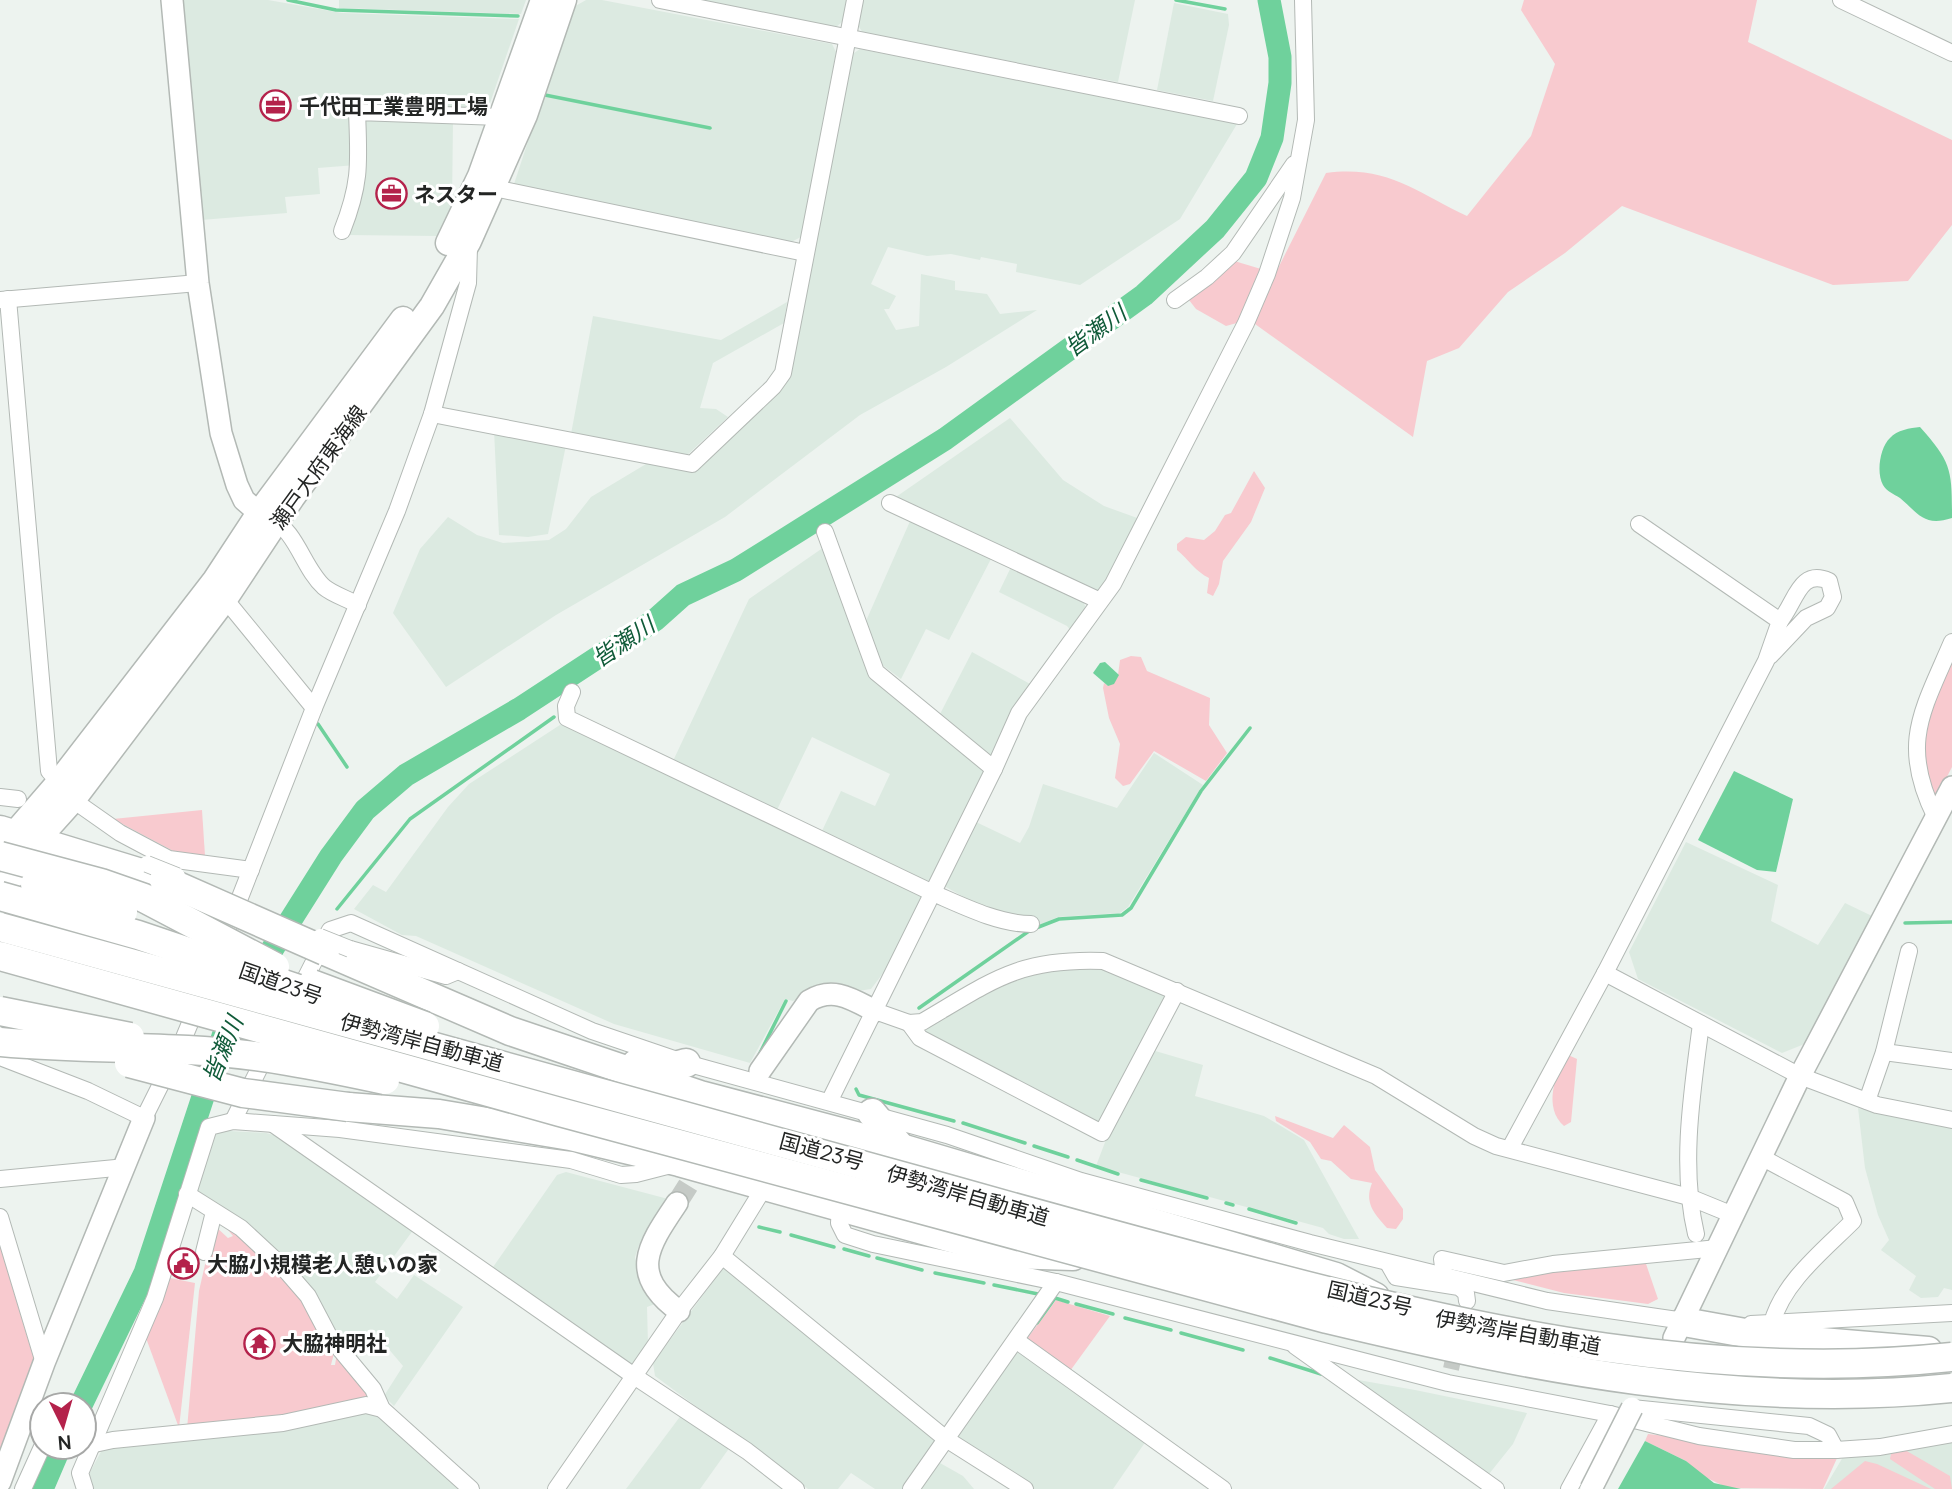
<svg xmlns="http://www.w3.org/2000/svg" width="1952" height="1489" font-family="Manrope,'Noto Sans JP',sans-serif">
<style>
.built{fill:#dceae1}
.green{fill:#f8cacf}
.water{fill:#6fd19c}
.lines{fill:none;stroke-linecap:round;stroke-linejoin:round}
.stream{stroke:#6fd19c;stroke-width:3.5}
.river{stroke:#6fd19c;stroke-width:23}
.street-tunnel{stroke:#c5cac6;stroke-width:16;stroke-dasharray:16 8;stroke-linecap:butt}
.secondary-tunnel{stroke:#c5cac6;stroke-width:21;stroke-dasharray:21 10;stroke-linecap:butt}
.street-casing{stroke:#b3b9b5;stroke-width:18}
.secondary-casing{stroke:#b3b9b5;stroke-width:24}
.primary-casing{stroke:#b3b9b5;stroke-width:27}
.highway-casing{stroke:#b3b9b5;stroke-width:31}
.street{stroke:#fff;stroke-width:16}
.secondary{stroke:#fff;stroke-width:21}
.primary{stroke:#fff;stroke-width:24}
.highway{stroke:#fff;stroke-width:28}
.street-bridge-casing{stroke:#b3b9b5;stroke-width:18;stroke-linecap:butt}
.secondary-bridge-casing{stroke:#b3b9b5;stroke-width:24;stroke-linecap:butt}
.highway-bridge-casing{stroke:#b3b9b5;stroke-width:31;stroke-linecap:butt}
.street-bridge{stroke:#fff;stroke-width:16}
.secondary-bridge{stroke:#fff;stroke-width:21}
.highway-bridge{stroke:#fff;stroke-width:28}
.labels{text-anchor:middle;dominant-baseline:central;stroke-width:6;stroke-linejoin:round;paint-order:stroke}
.poi-label{font-size:21px;font-weight:bold;fill:#232524;stroke:#fff;text-anchor:start}
.street-label{font-size:21px;fill:#232524;stroke:#fff}
.water-label{font-size:23px;font-style:italic;fill:#105b39;stroke:#fff}
</style>
<rect width="100%" height="100%" fill="#edf3ef"/>
<g class="built">
<polygon points="182,0 268,0 342,13 519,19 489,106 484,109 351,108 356,165 318,168 320,194 285,197 287,213 201,220 199,159"/>
<polygon points="339,0 526,0 521,14 339,8"/>
<polygon points="586,0 602,0 832,44 836,52 801,237 791,242 513,187 572,8"/>
<polygon points="697,0 847,0 843,21 835,28"/>
<polygon points="862,0 1135,0 1118,82 863,33 857,24"/>
<polygon points="1174,3 1228,14 1229,25 1213,101 1157,90"/>
<polygon points="860,49 1237,124 1180,219 1080,285 1016,272 1017,264 981,257 980,260 951,254 927,256 888,247 871,284 896,296 889,309 884,309 896,330 919,326 921,274 955,281 955,290 987,294 1000,314 1037,310 946,367 860,415 725,517 556,615 446,687 393,613 420,549 448,517 477,535 503,543 549,540 566,529 591,497 651,461 694,469 789,379 851,55"/>
<polygon points="362,118 453,119 452,207 438,236 346,235"/>
<polygon points="787,302 784,323 713,363 700,408 716,409 728,417 685,457 571,434 593,316 721,340"/>
<polygon points="1010,418 1063,480 1104,506 1140,519 1103,589 1092,593 893,499"/>
<polygon points="494,430 566,445 548,534 528,537 499,535"/>
<polygon points="911,519 992,557 949,640 926,629 901,679 881,664 866,621"/>
<polygon points="827,545 868,668 987,767 935,883 927,885 821,833 841,791 875,806 890,774 812,737 777,810 673,761 749,599"/>
<polygon points="1012,565 1082,599 1086,608 1072,632 1067,626 999,592"/>
<polygon points="972,652 1032,685 991,757 940,714"/>
<polygon points="563,723 925,894 903,947 871,989 858,991 836,982 820,984 793,1001 785,999 750,1063 614,1024 416,936 402,935 354,909 373,885 386,892 448,807 469,784"/>
<polygon points="1154,753 1203,785 1128,907 1120,913 1058,917 1037,926 973,902 944,886 976,822 1020,843 1029,827 1043,784 1117,808"/>
<polygon points="1686,842 1778,885 1771,921 1818,945 1845,903 1872,916 1807,1043 1782,1053 1638,979 1629,952"/>
<polygon points="1100,968 1165,993 1167,1002 1101,1124 929,1038 925,1029 997,985 1042,970"/>
<polygon points="1152,1050 1203,1065 1195,1096 1264,1116 1304,1140 1359,1239 1344,1239 1329,1234 1323,1228 1096,1166 1107,1137"/>
<polygon points="1858,1108 1952,1127 1952,1290 1944,1288 1938,1297 1921,1298 1909,1290 1916,1276 1881,1250 1889,1240 1878,1215 1865,1168"/>
<polygon points="212,1130 266,1133 285,1138 414,1229 375,1282 397,1299 414,1275 463,1307 394,1406 384,1396 403,1366 376,1334 353,1360 194,1191"/>
<polygon points="566,1172 672,1200 639,1245 635,1257 642,1286 655,1304 647,1307 648,1344 629,1368 491,1270 557,1175"/>
<polygon points="731,1267 936,1437 937,1442 905,1489 875,1489 851,1473 838,1489 808,1489 655,1376 653,1363 723,1268"/>
<polygon points="1018,1348 1146,1441 1113,1489 1033,1489 955,1437"/>
<polygon points="1347,1378 1415,1390 1527,1413 1513,1444 1489,1474"/>
<polygon points="365,1411 386,1421 462,1489 94,1489 89,1474 103,1448 285,1429"/>
<polygon points="682,1414 730,1447 700,1489 626,1489"/>
<polygon points="1952,1439 1952,1489 1824,1489 1843,1457"/>
<polygon points="940,1463 963,1476 974,1489 921,1489"/>
</g>
<g class="green">
<path d="M1524,0h233l-9,42 204,98v85l-44,56 -75,4 -211,-79 -57,47 -57,39 -49,56 -32,13 -14,76 -158,-113 -2,-6 73,-145c62,-8 89,19 141,43l64,-80 24,-72 -34,-54z"/>
<polygon points="1231,260 1261,269 1244,321 1226,326 1196,309 1189,300"/>
<path d="M1254,471l11,17 -14,34 -28,39 -4,23 -6,12 -6,-3 2,-15c-13,-6 -21,-19 -32,-28v-6l9,-7 18,3 11,-9 10,-16 6,-2z"/>
<path d="M1952,655v112l-19,37c-25,-56 -1,-96 19,-149z"/>
<polygon points="1131,656 1141,657 1147,671 1210,698 1209,725 1227,753 1206,781 1154,751 1130,784 1123,786 1115,778 1120,744 1109,718 1103,688 1104,683 1108,686 1118,675 1120,660"/>
<polygon points="202,810 205,856 177,853 113,819"/>
<path d="M1566,1054l11,5 -6,63 -7,4c-21,-18 -9,-51 2,-72z"/>
<path d="M1275,1116l58,22 11,-13 26,22 5,23 28,39v10l-7,10 -9,-1c-13,-15 -23,-25 -15,-45l-21,-4 -20,-18 -10,-2 -11,-17 -34,-21z"/>
<path d="M219,1219c29,17 109,96 115,129 1,5 -2,12 -3,17h4l2,-12 32,39 -1,5 -82,19 -99,13 12,-138 15,-66 14,13 5,-2z"/>
<polygon points="0,1246 35,1363 0,1459"/>
<polygon points="1644,1258 1658,1299 1648,1304 1564,1293 1505,1278"/>
<polygon points="170,1278 195,1283 179,1428 146,1338"/>
<polygon points="1056,1300 1110,1316 1070,1371 1026,1340"/>
<polygon points="1648,1434 1838,1456 1823,1489 1728,1488 1701,1475 1686,1461 1645,1441"/>
<polygon points="1897,1450 1905,1450 1950,1476 1952,1489 1935,1489 1890,1459 1891,1454"/>
<polygon points="1865,1461 1877,1464 1931,1489 1831,1489"/>
</g>
<g class="water">
<path d="M1920,427c32,36 32,43 32,91 -28,9 -33,-4 -52,-20 -6,-4 -14,-7 -17,-13 -7,-12 -3,-38 7,-47 7,-8 20,-10 30,-11z"/>
<polygon points="1105,662 1119,675 1114,684 1108,686 1093,673 1100,663"/>
<polygon points="1734,771 1793,799 1776,872 1757,870 1698,840"/>
<polygon points="1645,1441 1686,1461 1714,1483 1741,1489 1618,1489"/>
</g>
<g class="lines">
<g class="stream">
<polyline points="288,0 336,10 518,16"/>
<polyline points="1176,0 1225,9"/>
<polyline points="545,95 710,128"/>
<polyline points="318,724 347,767"/>
<polyline points="337,909 410,819 554,717"/>
<polyline points="1905,923 1952,922"/>
<polyline points="1036,928 1059,919 1122,915 1131,908 1201,791 1250,728"/>
<polyline points="919,1008 1029,931"/>
<polyline points="759,1055 786,1001"/>
<polyline points="856,1089 859,1095 954,1121"/>
<polyline points="963,1123 1025,1143"/>
<polyline points="1034,1146 1068,1157"/>
<polyline points="1077,1160 1118,1174"/>
<polyline points="1141,1180 1207,1198"/>
<polyline points="1226,1203 1233,1205"/>
<polyline points="1249,1209 1296,1223"/>
<polyline points="759,1227 780,1232"/>
<polyline points="791,1235 834,1247"/>
<polyline points="844,1249 869,1256"/>
<polyline points="877,1258 922,1270"/>
<polyline points="935,1273 984,1283"/>
<polyline points="994,1285 1038,1294"/>
<polyline points="1076,1304 1113,1314"/>
<polyline points="1125,1318 1171,1330"/>
<polyline points="1037,1323 1055,1298 1068,1302"/>
<polyline points="1181,1333 1243,1350"/>
<polyline points="1270,1358 1321,1374"/>
</g>
<g class="river">
<polyline points="256,975 331,856 365,810 406,775 519,709 655,620 683,595 736,570 945,439 1144,295 1215,229 1256,178 1272,138 1280,83 1280,57 1269,0"/>
<polyline points="81,1405 145,1273 225,1030 239,1006"/>
<polyline points="42,1489 60,1447"/>
</g>
<polyline class="street-tunnel" points="1451,1369 1457,1341"/>
<polyline class="secondary-tunnel" points="677,1203 706,1157"/>
<defs>
<g id="street">
<polyline points="660,0 1239,116"/>
<polyline points="1841,0 1952,53"/>
<polyline points="494,188 805,253"/>
<path d="M342,231c19,-48 17,-68 15,-119l143,5"/>
<polyline points="8,299 49,771 59,782"/>
<polyline points="0,300 198,283"/>
<polyline points="1175,300 1207,277 1233,253 1294,164"/>
<polyline points="432,414 692,464 773,387 783,373 855,0"/>
<polyline points="890,503 1098,600"/>
<path d="M270,518c27,13 33,50 54,69 8,7 24,12 34,18"/>
<polyline points="825,532 876,672 994,769"/>
<polyline points="225,599 314,708"/>
<path d="M1770,656l36,-38 21,-10 6,-11 -4,-16c-30,-13 -33,21 -49,40"/>
<path d="M572,692l-6,14 1,12 366,175c30,13 66,31 98,31"/>
<polyline points="0,797 18,799"/>
<polyline points="73,800 120,833 169,859 251,870"/>
<path d="M1936,818c-37,-74 -14,-106 16,-176"/>
<polyline points="221,946 314,708 397,511 432,414 468,283 469,247"/>
<polyline points="350,949 446,976 458,971"/>
<polyline points="1605,973 1800,1076 1877,1105 1952,1120"/>
<polyline points="301,987 330,930 351,923 592,1031 686,1063 947,1135 1081,1181 1310,1243 1547,1301 1691,1322"/>
<path d="M875,1011l34,12 13,-1c70,-41 96,-64 181,-61l273,115 98,60 22,10 193,51 44,18"/>
<polyline points="909,1023 920,1038 1102,1133 1177,991"/>
<polyline points="1884,1052 1952,1061"/>
<polyline points="0,1057 88,1091 144,1118 183,1040 209,977"/>
<polyline points="830,1100 994,769 1019,713 1113,584 1246,323 1267,274 1292,198 1306,120 1303,0"/>
<polyline points="1867,1101 1884,1052 1909,951"/>
<polyline points="233,1121 268,1051"/>
<polyline points="273,1124 634,1376 747,1451 796,1489"/>
<polyline points="1510,1148 1605,973 1766,661 1780,621 1639,524"/>
<path d="M1761,1157l84,45 8,19c-29,29 -70,61 -81,102"/>
<polyline points="0,1179 126,1167"/>
<polyline points="187,1194 241,1228 282,1266 308,1296 329,1336 373,1389 382,1409 471,1489"/>
<polyline points="840,1207 839,1223 845,1235 873,1244 1056,1282 1448,1383 1610,1414 1699,1436 1794,1450 1836,1450 1880,1447 1952,1434"/>
<polyline points="0,1217 44,1363"/>
<path d="M1696,1234c-16,-67 -4,-142 5,-210"/>
<polyline points="204,1252 214,1212"/>
<polyline points="722,1256 946,1439 1025,1489"/>
<polyline points="1388,1263 1396,1277 1459,1287 1466,1293 1467,1301"/>
<polyline points="1444,1275 1442,1259 1504,1273 1553,1264 1718,1248"/>
<polyline points="1751,1324 1952,1313"/>
<polyline points="1017,1341 1223,1489"/>
<polyline points="1295,1346 1496,1489"/>
<polyline points="1632,1408 1809,1426 1828,1435 1836,1450"/>
<polyline points="24,1417 42,1425"/>
<polyline points="84,1442 90,1445 113,1440 283,1423 366,1405 382,1409"/>
<polyline points="23,1489 42,1447"/>
<polyline points="85,1489 80,1473 155,1298 209,1127 233,1121 340,1129 571,1160 621,1175 636,1174 671,1165"/>
<polyline points="556,1489 679,1311 722,1256 765,1186"/>
<polyline points="911,1489 1056,1282"/>
<polyline points="1569,1489 1610,1414"/>
</g>
<g id="secondary">
<polyline points="172,0 198,283 221,433 237,485 244,500 259,513"/>
<path d="M760,1071l49,-70c24,-15 43,-2 66,10"/>
<path d="M677,1203c-29,43 -49,71 2,108"/>
<polyline points="1674,1338 1800,1076 1952,787"/>
<polyline points="0,1482 44,1363 144,1118"/>
</g>
<g id="primary">
<polyline points="448,243 480,176 543,0"/>
<polyline points="2,848 59,782 215,580 259,513 403,319"/>
<polyline points="0,894 37,840 73,800 225,599 292,498 432,306 469,241 525,115 564,0"/>
</g>
<g id="highway">
<polyline points="0,830 164,880"/>
<polyline points="325,951 510,1031 700,1095 901,1148 1336,1277 1375,1297"/>
<polyline points="636,1064 675,1066 686,1063"/>
<polyline points="348,1107 439,1114 570,1136 679,1162 1009,1254 1073,1256"/>
<polyline points="872,1113 901,1148"/>
<polyline points="1684,1322 1773,1338 1928,1351"/>
</g>
</defs>
<use href="#street" class="street-casing"/>
<use href="#secondary" class="secondary-casing"/>
<use href="#primary" class="primary-casing"/>
<use href="#highway" class="highway-casing"/>
<use href="#street" class="street"/>
<use href="#secondary" class="secondary"/>
<use href="#primary" class="primary"/>
<use href="#highway" class="highway"/>
<defs>
<g id="street-bridge">
<polyline points="147,864 177,876"/>
<polyline points="320,937 350,949"/>
</g>
<polyline id="secondary-bridge" points="1591,1489 1632,1408"/>
<g id="highway-bridge">
<polyline points="0,856 101,883 144,898 275,967"/>
<polyline points="164,880 325,951"/>
<polyline points="35,884 123,912"/>
<polyline points="0,896 138,935 328,999"/>
<path d="M0,927c312,85 623,172 934,258 110,31 220,61 331,90 224,59 455,107 687,82"/>
<path d="M0,956l560,156 767,207c205,49 413,91 625,69"/>
<polyline points="312,984 425,1026"/>
<polyline points="0,1011 130,1037"/>
<path d="M0,1042c63,6 125,5 188,8 67,3 132,16 197,30"/>
<polyline points="129,1063 243,1093 348,1107"/>
</g>
</defs>
<use href="#street-bridge" class="street-bridge-casing"/>
<use href="#secondary-bridge" class="secondary-bridge-casing"/>
<use href="#highway-bridge" class="highway-bridge-casing"/>
<use href="#street-bridge" class="street-bridge"/>
<use href="#secondary-bridge" class="secondary-bridge"/>
<use href="#highway-bridge" class="highway-bridge"/>
</g>
<defs>
<symbol id="office-ring" viewBox="-11 -11 22 22"><circle r="9.5" fill="#fff" stroke="#b4224b" stroke-width="1.5"/><path d="M-6-3h4V-5.5h4V-3h4V5H-6ZM-1-4.5V-3h2v-1.5ZM-6 0V1H6V0Z" fill="#b4224b"/></symbol>
<symbol id="civic-ring" viewBox="-11 -11 22 22"><circle r="9.5" fill="#fff" stroke="#b4224b" stroke-width="1.5"/><path d="M-.6-6.5H3V-4.5H.6V-3L4-1V1h2V6H-6V1h2V-1L-.6-3ZM-1.2 2.5V6h2.4V2.5Z" fill="#b4224b"/></symbol>
<symbol id="temple-ring" viewBox="-11 -11 22 22"><circle r="9.5" fill="#fff" stroke="#b4224b" stroke-width="1.5"/><path d="M0-6L5-2H3V0L6.5 2.5H4V6H1.5V3h-3V6H-4V2.5H-6.5L-3 0V-2H-5Z" fill="#b4224b"/></symbol>
</defs>
<g fill-rule="evenodd">
<use href="#office-ring" x="258" y="88" width="35" height="35"/>
<use href="#office-ring" x="374" y="176" width="35" height="35"/>
<use href="#civic-ring" x="166" y="1246" width="35" height="35"/>
<use href="#temple-ring" x="242" y="1326" width="35" height="35"/>
</g>
<g class="labels">
<g class="poi-label">
<text x="299" y="106">千代田工業豊明工場</text>
<text x="414" y="194">ネスター</text>
<text x="207" y="1264">大脇小規模老人憩いの家</text>
<text x="282" y="1343">大脇神明社</text>
</g>
<g class="street-label">
<text transform="translate(318 467) rotate(-54)">瀬戸大府東海線</text>
<text transform="translate(281 983) rotate(19)">国道23号</text>
<text transform="translate(422 1042) rotate(15)">伊勢湾岸自動車道</text>
<text transform="translate(822 1151) rotate(15)">国道23号</text>
<text transform="translate(968 1195) rotate(16)">伊勢湾岸自動車道</text>
<text transform="translate(1370 1298) rotate(13)">国道23号</text>
<text transform="translate(1518 1332) rotate(10)">伊勢湾岸自動車道</text>
</g>
<g class="water-label">
<text transform="translate(1095 330) rotate(-36)">皆瀬川</text>
<text transform="translate(623 641) rotate(-34)">皆瀬川</text>
<text transform="translate(222 1049) rotate(-68)">皆瀬川</text>
</g>
</g>
<g transform="translate(63 1426) rotate(175)"><circle r="33" fill="#ffffff" stroke="#a7a8a7" stroke-width="2"/>
<path d="M0-5L12 26L0 18L-12 26Z" fill="#b4224b"/>
<text y="-10" font-size="19" font-weight="bold" text-anchor="middle" fill="#232524">N</text>
</g>
</svg>
